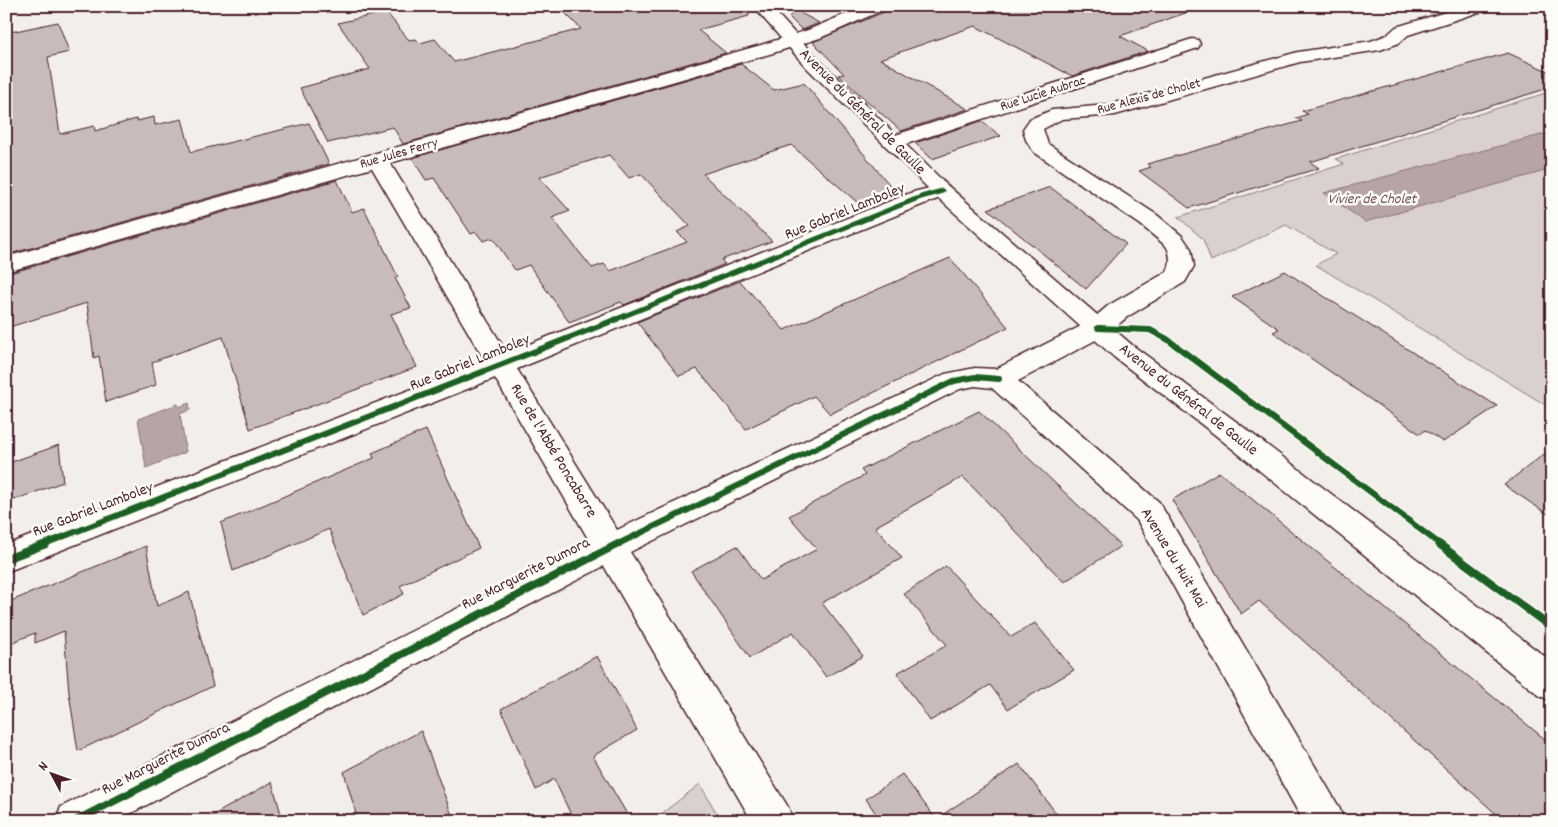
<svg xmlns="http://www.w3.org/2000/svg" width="1558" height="827" font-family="Dekko,sans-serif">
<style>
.green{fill:#d9d0cf;stroke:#92787d}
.water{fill:#b7a5a6;stroke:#8b6f75}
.building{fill:#c8bbbb;stroke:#4a1f2b;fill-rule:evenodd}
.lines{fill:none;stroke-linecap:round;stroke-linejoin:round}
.minor-casing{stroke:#4a1f2b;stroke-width:3}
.major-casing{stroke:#4a1f2b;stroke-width:3}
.minor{fill:#fdfcf7;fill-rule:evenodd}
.major{fill:#fdfcf7;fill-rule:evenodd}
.cycleway-far2-casing{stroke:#fdfcf7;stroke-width:8}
.cycleway-far1-casing{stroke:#fdfcf7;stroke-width:9}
.cycleway-casing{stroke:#fdfcf7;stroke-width:11}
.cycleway-far2{stroke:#1b5e20;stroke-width:5}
.cycleway-far1{stroke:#1b5e20;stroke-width:6}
.cycleway{stroke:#1b5e20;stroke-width:8}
.labels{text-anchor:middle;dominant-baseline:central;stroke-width:5;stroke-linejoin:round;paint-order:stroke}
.far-street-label{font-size:14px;fill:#4a1f2b;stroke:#fdfcf7}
.far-water-label{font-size:15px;font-style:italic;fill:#704e56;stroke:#fdfcf7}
.street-label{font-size:16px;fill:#4a1f2b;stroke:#fdfcf7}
</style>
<rect width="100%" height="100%" fill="#f2efeb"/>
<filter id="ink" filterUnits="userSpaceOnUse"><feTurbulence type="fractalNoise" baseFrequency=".02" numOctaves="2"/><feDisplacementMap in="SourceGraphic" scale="10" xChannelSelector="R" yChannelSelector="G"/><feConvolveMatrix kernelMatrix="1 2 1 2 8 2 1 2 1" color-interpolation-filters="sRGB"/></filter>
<g filter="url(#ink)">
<g class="green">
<polygon points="1552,91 1552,409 1316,265 1336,254 1286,225 1211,261 1203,239 1178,217 1344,164 1336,159"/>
<polygon points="700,784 721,821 652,821"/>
</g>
<g class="water">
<polygon points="1552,132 1552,169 1365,222 1324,193"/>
<polygon points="189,403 190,410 180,414 186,452 146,468 138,419 178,404 179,407"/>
</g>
<g class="building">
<polygon points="558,6 748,6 749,16 698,30 726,53 403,144 393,127 328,143 300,88 370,69 338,23 386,12 409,40 416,39 420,43 435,39 454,62 581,29"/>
<polygon points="898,6 1190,6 1191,11 1120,36 1148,51 1072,76 975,26 880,59 968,109 901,131 838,75 844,74 813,42"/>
<polygon points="795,10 819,23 802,30 789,17"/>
<polygon points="58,22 69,52 48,57 60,134 94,126 95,131 136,119 137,121 154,117 155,125 182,119 191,152 309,123 329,164 6,255 6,33"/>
<polygon points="1508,53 1552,73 1552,87 1310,162 1319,168 1189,208 1139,171 1151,167 1147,164 1302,121 1296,118 1308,114 1302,111"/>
<path d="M741,64l33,26 30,-7 95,113 -41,7 -67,-58 -88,29 69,67 -51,19 4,4 -101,41 -3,-3 -52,20 -40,-57 -14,5 -22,-32 -10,3 -7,-9 -5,2 -37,-56 -8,2 -14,-22zM609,155l20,23 12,-4 49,52 -13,6 10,10 -77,29 -6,-7 -12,4 -40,-50 18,-7 -31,-34z"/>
<polygon points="981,121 1001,136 932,159 915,143"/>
<polygon points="337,180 352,212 364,208 398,277 395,278 411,308 391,314 417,367 250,429 223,337 152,362 156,385 106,402 99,356 94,358 87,303 6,328 6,274"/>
<polygon points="1050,187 1126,244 1086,289 988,209"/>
<polygon points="950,258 1008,327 830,414 814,396 746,429 697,369 679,376 637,322 740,281 784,330"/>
<polygon points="1285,271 1300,281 1497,406 1443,442 1425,430 1420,434 1273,332 1279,329 1232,297"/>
<polygon points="979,411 1121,546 1064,582 963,477 875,527 902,558 822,603 863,656 826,677 793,632 750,658 691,571 737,546 761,580 817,549 789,516 865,475 861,470"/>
<polygon points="426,430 479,548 400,586 404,594 363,615 329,529 233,571 221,523 374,458 372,453"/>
<polygon points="59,445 63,482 6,503 6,464"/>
<polygon points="1552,448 1552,517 1504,485"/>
<polygon points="1219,472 1552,745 1552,821 1504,821 1259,601 1241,614 1172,500"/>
<polygon points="146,546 157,606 189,592 213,686 78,751 69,693 64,631 35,643 35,633 6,645 6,603"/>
<polygon points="946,566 1011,637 1035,623 1074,670 1008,709 990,685 930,721 897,673 947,645 904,594"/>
<polygon points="597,656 637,730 593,756 631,821 574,821 554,779 536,790 501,709"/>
<polygon points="421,731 454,821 358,821 344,772"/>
<polygon points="1019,764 1062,821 881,821 866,799 902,774 936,819"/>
<polygon points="272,782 283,821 203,821"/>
</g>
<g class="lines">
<defs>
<g id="minor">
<path d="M865,6h22l-2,3 -65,29 -47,15 -383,110 117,190 406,-161 29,-7 7,2 4,4 -4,4 -20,7 -412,167 100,161 328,-156 30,-6 21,1 93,-47 20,-17 58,-33c4,-7 4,-19 -1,-26l-25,-21 -107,-73 -8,-12 -3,-11 7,-10 22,-9 55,-5 191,-53 73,-11 16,-6 9,-8 70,-21h25l-2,3 -81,26 -9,8 -19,7 -80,12 -185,53 -53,4 -19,10 5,15 109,71 25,21 9,13 3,17 -9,16 -58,35 -20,17 -89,47 141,121 180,305 5,14h-41l-166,-301 -145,-132 -17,-2 -15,3 -330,163 158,255 5,14h-41l-148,-255 -488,255h-60l5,-14 529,-265 -95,-164 -489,194v-27l479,-184 -113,-193 -366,104v-15l755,-212 47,-15z"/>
<polygon points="1192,39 1198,40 1200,44 1198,48 900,146 893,148 886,146 883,142 886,138"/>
</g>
<polygon id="major" points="753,6 770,6 818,59 949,187 1132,345 1234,420 1552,662 1552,701 1540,696 1214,434 1114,357 935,195 806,67"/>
</defs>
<use href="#minor" class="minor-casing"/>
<use href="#major" class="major-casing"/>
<use href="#minor" class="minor"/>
<use href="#major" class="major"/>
<defs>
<polyline id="cycleway-far2" points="614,320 921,197 942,191"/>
<g id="cycleway-far1">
<polyline points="1098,328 1150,330 1167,339 1441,545"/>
<polyline points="42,545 617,319"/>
<polyline points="616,545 954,381 975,377 999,379"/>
</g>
<g id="cycleway">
<polyline points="1439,544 1552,628"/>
<polyline points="6,559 46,544"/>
<polyline points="75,821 618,544"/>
</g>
</defs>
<use href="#cycleway-far2" class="cycleway-far2-casing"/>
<use href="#cycleway-far1" class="cycleway-far1-casing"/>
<use href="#cycleway" class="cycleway-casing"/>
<use href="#cycleway-far2" class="cycleway-far2"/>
<use href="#cycleway-far1" class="cycleway-far1"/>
<use href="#cycleway" class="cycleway"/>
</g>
</g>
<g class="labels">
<g class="far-street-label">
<text transform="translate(1043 94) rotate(-18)">Rue Lucie Aubrac</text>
<text transform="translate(1149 97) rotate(-15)">Rue Alexis de Cholet</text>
<text transform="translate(399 154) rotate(-16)">Rue Jules Ferry</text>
</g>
<g class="far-water-label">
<text x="1372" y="200">Vivier de Cholet</text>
</g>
<g class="street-label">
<text transform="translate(862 112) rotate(45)">Avenue du Général de Gaulle</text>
<text transform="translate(845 212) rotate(-22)">Rue Gabriel Lamboley</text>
<text transform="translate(470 363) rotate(-22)">Rue Gabriel Lamboley</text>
<text transform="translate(1188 400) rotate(38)">Avenue du Général de Gaulle</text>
<text transform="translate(553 451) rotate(59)">Rue de l'Abbé Poncabarre</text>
<text transform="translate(93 510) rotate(-21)">Rue Gabriel Lamboley</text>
<text transform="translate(1173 558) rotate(59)">Avenue du Huit Mai</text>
<text transform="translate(526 574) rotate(-27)">Rue Marguerite Dumora</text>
<text transform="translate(166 759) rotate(-27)">Rue Marguerite Dumora</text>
</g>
</g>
<rect width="1558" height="827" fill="none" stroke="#fdfcf7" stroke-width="25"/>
<rect x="12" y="12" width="1533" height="802" fill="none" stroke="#4a1f2b" stroke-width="2" filter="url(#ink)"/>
<g transform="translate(52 774) rotate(311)" stroke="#fdfcf7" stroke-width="4" paint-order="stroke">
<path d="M0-4L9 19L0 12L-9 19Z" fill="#4a1f2b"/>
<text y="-8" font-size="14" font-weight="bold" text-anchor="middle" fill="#4a1f2b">N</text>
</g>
</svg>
